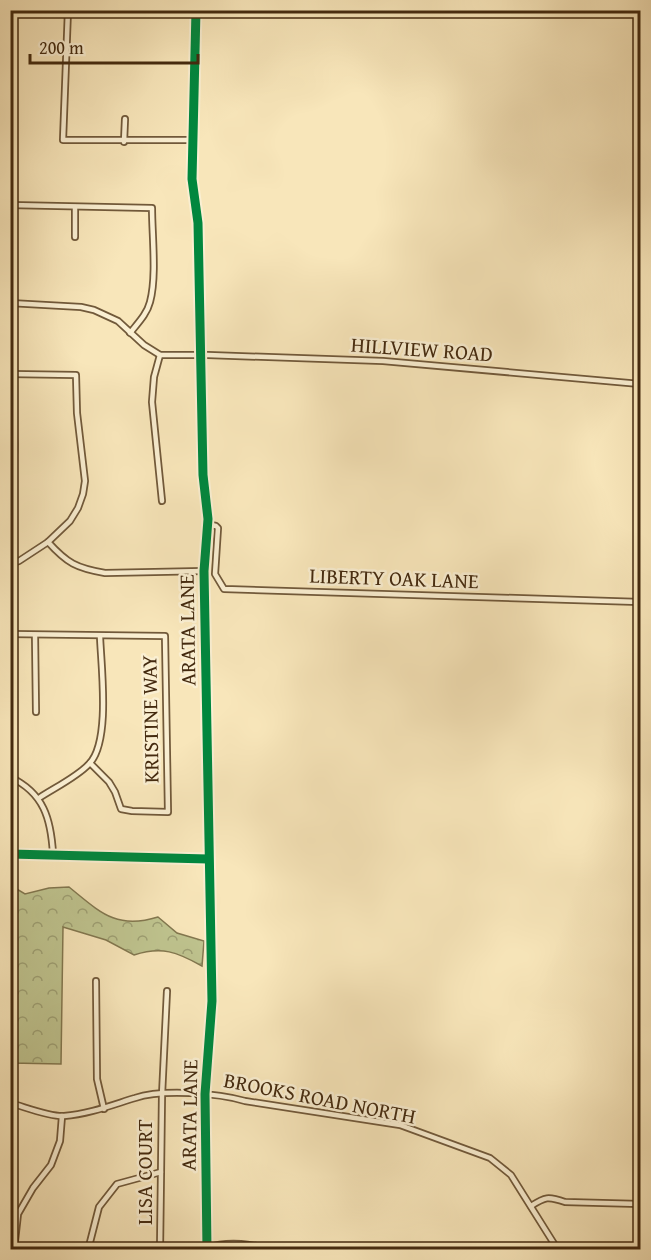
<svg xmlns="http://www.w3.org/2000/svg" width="651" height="1260" font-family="'Gentium Book Plus',serif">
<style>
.park{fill:url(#park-crowns);stroke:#82774f;stroke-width:1.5}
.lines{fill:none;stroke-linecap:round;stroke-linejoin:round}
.street-casing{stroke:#71593a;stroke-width:8}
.secondary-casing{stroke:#442a0f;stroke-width:10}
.street{stroke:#faefd2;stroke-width:4.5}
.secondary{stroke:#faefd2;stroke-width:7}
.cycleway-casing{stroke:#faefd2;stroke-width:13}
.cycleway{stroke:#00873e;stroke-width:9}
.labels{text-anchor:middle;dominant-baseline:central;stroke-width:5;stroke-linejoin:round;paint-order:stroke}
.street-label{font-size:21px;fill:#442a0f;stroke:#faefd2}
</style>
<defs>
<pattern id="park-crowns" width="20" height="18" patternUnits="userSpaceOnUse" patternTransform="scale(1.5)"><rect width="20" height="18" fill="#bfc48f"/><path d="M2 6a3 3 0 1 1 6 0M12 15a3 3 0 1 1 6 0" fill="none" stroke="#9d9f73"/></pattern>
</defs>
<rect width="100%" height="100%" fill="#f8e6ba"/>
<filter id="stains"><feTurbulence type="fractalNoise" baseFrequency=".00333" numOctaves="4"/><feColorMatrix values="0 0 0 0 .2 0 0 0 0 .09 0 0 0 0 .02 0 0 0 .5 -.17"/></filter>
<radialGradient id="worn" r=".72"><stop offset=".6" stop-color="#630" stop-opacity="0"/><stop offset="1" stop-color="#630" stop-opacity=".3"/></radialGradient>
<path class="park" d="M10,885l15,9 24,-6 20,-1c31,25 47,43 89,30l19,16 27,8 -2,25c-25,-14 -40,-20 -68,-11l-28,-15 -43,-13 -2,137 -50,-1z"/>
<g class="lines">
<defs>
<g id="street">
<polyline points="68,10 63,140 192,140"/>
<polyline points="124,142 125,119"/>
<path d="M10,205l142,3c0,27 5,68 -2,94 -3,12 -12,21 -20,31"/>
<polyline points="75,237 75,207"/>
<polyline points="10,303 81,307 94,310 118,321 144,345 160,355 208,355 383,361 640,384"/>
<polyline points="160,355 154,377 152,402 162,501"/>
<polyline points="10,374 76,375 77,413 85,481 83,494 78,508 70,521 48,542 19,561 10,564"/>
<path d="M10,404c3,23 8,48 0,71"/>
<polyline points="207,524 216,526 218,528 215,574 224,589 640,602"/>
<path d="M48,542c19,21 28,26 57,31l99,-2"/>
<polyline points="10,634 165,636 168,812 132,811 121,809 115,792 109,782 90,763"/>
<polyline points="35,635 36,712"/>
<path d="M10,777c34,16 41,42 43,77"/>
<path d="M39,798c15,-10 38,-21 50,-34 22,-22 12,-98 11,-128"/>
<polyline points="96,981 97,1079 104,1109"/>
<path d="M10,1103c15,4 40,14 54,13 25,-2 48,-11 71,-18 27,-9 83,-5 110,3l155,24 90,33 21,17 47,75"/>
<path d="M531,1206c14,-9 17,-10 34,-4l75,2"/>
<path d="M207,1248c23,-8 46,-3 70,2"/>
<polyline points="14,1250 18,1214 33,1188 51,1165 60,1141 62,1116"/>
<polyline points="88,1250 99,1207 117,1184 161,1172"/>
<polyline points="160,1250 162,1095 167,991"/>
<polyline points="357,1250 358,1247"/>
</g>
<g id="secondary">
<polyline points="196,10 192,179 198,223 203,475 208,519 204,571 212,1001 205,1094 207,1250"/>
<polyline points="10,854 208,859"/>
</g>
</defs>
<use href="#street" class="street-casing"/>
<use href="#secondary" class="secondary-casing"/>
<use href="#street" class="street"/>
<use href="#secondary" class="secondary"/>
<defs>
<g id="cycleway">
<polyline points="196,10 192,179 198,223 203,475 208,519 204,571 212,1001 205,1094 207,1250"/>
<polyline points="10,854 208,859"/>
</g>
</defs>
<use href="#cycleway" class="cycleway-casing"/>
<use href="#cycleway" class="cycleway"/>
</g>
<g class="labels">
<g class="street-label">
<text transform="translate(422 349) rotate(4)">HILLVIEW ROAD</text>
<text transform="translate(394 578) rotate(2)">LIBERTY OAK LANE</text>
<text transform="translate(187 630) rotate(-91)">ARATA LANE</text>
<text transform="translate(150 719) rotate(-91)">KRISTINE WAY</text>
<text transform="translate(320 1098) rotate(11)">BROOKS ROAD NORTH</text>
<text transform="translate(189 1115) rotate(-89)">ARATA LANE</text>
<text transform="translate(144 1172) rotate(-90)">LISA COURT</text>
</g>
</g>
<rect width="651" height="1260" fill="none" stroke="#f8e6ba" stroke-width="36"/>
<rect x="12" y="12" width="627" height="1236" fill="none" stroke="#442a0f" stroke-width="3"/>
<rect x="18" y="18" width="615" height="1224" fill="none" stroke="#442a0f" stroke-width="1.5"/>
<path d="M30 54v9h168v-9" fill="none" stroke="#442a0f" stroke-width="3"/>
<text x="39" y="54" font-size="18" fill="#442a0f" stroke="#faefd2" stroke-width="4.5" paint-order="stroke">200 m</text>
<rect width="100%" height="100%" filter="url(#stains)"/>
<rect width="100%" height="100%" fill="url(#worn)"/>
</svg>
